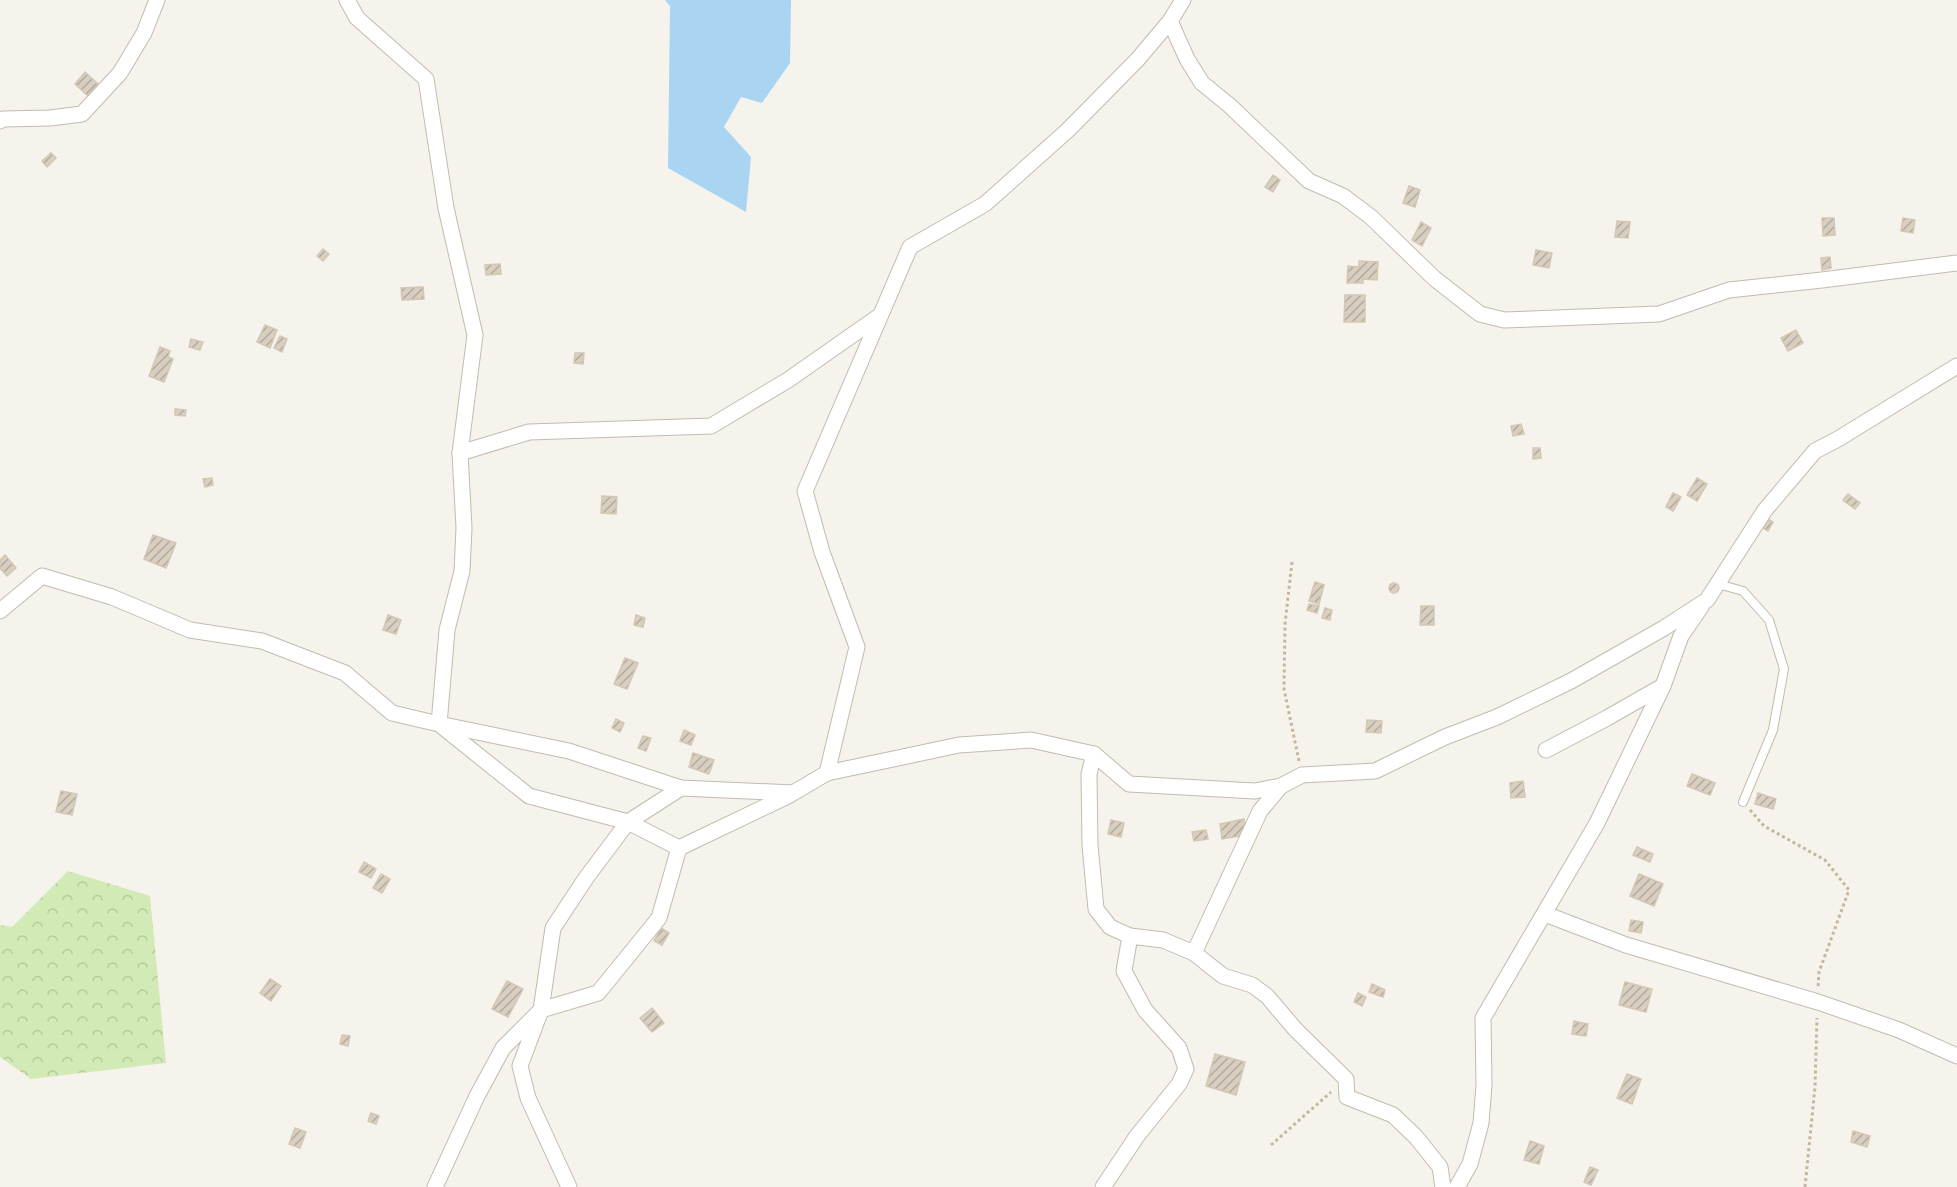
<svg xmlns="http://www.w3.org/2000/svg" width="1957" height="1187" font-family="'DM Sans',sans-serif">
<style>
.forest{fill:url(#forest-crowns)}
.water{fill:#a9d4f2}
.building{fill:url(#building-hatch);stroke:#d3c7b4;stroke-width:1.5}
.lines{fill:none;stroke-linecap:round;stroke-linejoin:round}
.service-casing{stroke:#c2bbae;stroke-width:10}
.minor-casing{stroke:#c2bbae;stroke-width:17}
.path{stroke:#c4b79f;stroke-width:3;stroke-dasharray:3 3;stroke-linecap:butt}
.service{stroke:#fff;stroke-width:8}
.minor{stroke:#fff;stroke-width:15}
</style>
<defs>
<pattern id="forest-crowns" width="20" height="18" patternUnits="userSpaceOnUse" patternTransform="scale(1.5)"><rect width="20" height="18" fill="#d2eab5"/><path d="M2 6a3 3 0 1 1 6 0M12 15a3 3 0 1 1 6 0" fill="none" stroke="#b6ca9c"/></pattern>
<pattern id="building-hatch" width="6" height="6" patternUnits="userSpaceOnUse" patternTransform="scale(1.5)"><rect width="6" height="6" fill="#d8cfc1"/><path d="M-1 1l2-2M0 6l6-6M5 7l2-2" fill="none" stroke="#b1aa9e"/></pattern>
</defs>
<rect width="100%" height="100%" fill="#f6f3ec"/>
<polygon class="forest" points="68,871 150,896 166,1063 31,1079 0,1057 0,925 12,927"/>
<polygon class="water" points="665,0 791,0 790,63 762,103 741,97 724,127 751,157 746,212 668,168 670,6"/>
<g class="building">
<polygon points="85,72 98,84 88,96 75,84"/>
<polygon points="51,153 56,158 47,167 42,161"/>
<polygon points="1273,175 1280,180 1273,192 1265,187"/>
<polygon points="1409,186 1420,190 1415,207 1403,203"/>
<polygon points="1822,218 1834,218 1835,235 1823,236"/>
<polygon points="1903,218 1915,220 1913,233 1901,231"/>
<polygon points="1617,221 1630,222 1628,238 1615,237"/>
<polygon points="1421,222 1431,228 1422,246 1412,240"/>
<polygon points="323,249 329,254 323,261 317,256"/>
<polygon points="1536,250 1552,253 1549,268 1533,265"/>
<polygon points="1830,257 1831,268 1822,270 1821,258"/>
<polygon points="1359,261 1378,262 1377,280 1363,279 1363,283 1347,283 1348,266 1359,267"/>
<polygon points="500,264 501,274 486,275 485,265"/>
<polygon points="423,287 424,299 402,300 401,288"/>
<polygon points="1345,295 1365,295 1365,322 1344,322"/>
<polygon points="265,325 277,330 270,348 257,342"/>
<polygon points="1796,330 1803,343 1788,351 1781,338"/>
<polygon points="280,336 287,339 282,352 274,348"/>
<polygon points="191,339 203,342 200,350 189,347"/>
<polygon points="160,347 170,351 168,357 173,359 164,382 149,376"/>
<polygon points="575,353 584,353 583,364 574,363"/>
<polygon points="175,409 186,410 185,416 175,415"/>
<polygon points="1521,424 1524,434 1513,436 1511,426"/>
<polygon points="1533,448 1540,448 1541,458 1533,459"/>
<polygon points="212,478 213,485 205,487 203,479"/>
<polygon points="1697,478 1707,484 1697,501 1687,495"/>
<polygon points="1673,493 1681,497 1673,511 1666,507"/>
<polygon points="1848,494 1860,503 1855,509 1843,500"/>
<polygon points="602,496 617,497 616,514 601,513"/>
<polygon points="1763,516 1773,522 1768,531 1758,525"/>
<polygon points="153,535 176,543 166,568 144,559"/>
<polygon points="5,555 16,568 7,576 0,568 0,560"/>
<polygon points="1315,582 1324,585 1319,604 1309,601"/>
<circle cx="1394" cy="588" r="5"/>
<polygon points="1309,604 1319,606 1317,613 1307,610"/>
<polygon points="1421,606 1434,606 1434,625 1420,625"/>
<polygon points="1325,608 1332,610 1330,620 1322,618"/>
<polygon points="388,615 401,620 396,634 383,630"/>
<polygon points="636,615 645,618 643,627 634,625"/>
<polygon points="625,658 638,663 627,689 614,684"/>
<polygon points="616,719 624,723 620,732 612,728"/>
<polygon points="1367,720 1382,721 1381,733 1366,732"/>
<polygon points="684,730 695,735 691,745 680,741"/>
<polygon points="643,736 651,738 646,751 638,748"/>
<polygon points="693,753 714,760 709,774 689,767"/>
<polygon points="1692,774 1715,783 1710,795 1687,786"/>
<polygon points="1523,781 1525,797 1511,798 1510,783"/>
<polygon points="61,791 77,794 72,815 56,812"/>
<polygon points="1758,793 1776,799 1773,809 1755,804"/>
<polygon points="1244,819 1247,835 1222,839 1220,824"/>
<polygon points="1111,820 1124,823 1121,837 1108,834"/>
<polygon points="1206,830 1208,839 1194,841 1192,832"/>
<polygon points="1637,847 1653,854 1650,862 1633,855"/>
<polygon points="364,862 376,869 371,878 359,872"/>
<polygon points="381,874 390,879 382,893 373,888"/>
<polygon points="1639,874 1663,884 1654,906 1630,896"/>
<polygon points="1631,920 1643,922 1641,933 1629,931"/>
<polygon points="661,928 669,933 662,945 654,941"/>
<polygon points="270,979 281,986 271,1001 260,993"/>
<polygon points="507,981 523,989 508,1017 492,1009"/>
<polygon points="1625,982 1652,989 1646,1012 1619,1005"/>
<polygon points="1372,984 1385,990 1383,997 1369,992"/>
<polygon points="1358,993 1366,997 1362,1006 1354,1002"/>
<polygon points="652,1008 664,1023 652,1032 640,1018"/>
<polygon points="1574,1021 1588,1024 1586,1036 1572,1034"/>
<polygon points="342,1035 350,1036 348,1046 340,1044"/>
<polygon points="1215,1054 1245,1062 1236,1095 1206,1086"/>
<polygon points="1627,1074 1641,1079 1632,1104 1617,1098"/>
<polygon points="371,1113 379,1116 376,1124 368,1121"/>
<polygon points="295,1128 306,1132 300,1148 289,1144"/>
<polygon points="1853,1131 1870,1136 1867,1147 1851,1142"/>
<polygon points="1530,1141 1544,1146 1539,1164 1524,1160"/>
<polygon points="1590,1167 1598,1170 1591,1185 1584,1182"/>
</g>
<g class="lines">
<defs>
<polyline id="service" points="1718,584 1743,591 1769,620 1784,669 1773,730 1743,802"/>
<g id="minor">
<polyline points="347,0 357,18 426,79 446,208 475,335 460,453 464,528 462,571 447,630 439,724 529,796 628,822 679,848"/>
<polyline points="1170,21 1187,59 1202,83 1229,105 1309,181 1343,196 1371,217 1435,279 1480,314 1504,320 1659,314 1729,290 1822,280 1957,263"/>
<polyline points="0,121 3,119 50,118 82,114 120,73 144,33 157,0"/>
<polyline points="460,453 529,432 711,426 788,380 878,317"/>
<polyline points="0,611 42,576 112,597 190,630 262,641 345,673 392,713 439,724 569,751 681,788 793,793 827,773 959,745 1031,740 1094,754 1129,784 1255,791 1281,786 1302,775 1375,771 1445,737 1497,717 1571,681 1664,628 1707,600 1765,510 1815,451 1838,439 1957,366"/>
<polyline points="1546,750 1607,718 1663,686 1681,636 1701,607"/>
<polyline points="1094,754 1089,774 1090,845 1096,909 1110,927 1130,936 1163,940 1194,953 1260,811 1281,786"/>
<polyline points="827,773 857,647 822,552 805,491 910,247 985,204 1068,130 1138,59 1170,21 1183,0"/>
<polyline points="1545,914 1626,945 1818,1002 1899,1030 1957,1056"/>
<polyline points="1194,953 1223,976 1252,985 1267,996 1295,1029 1346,1079 1347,1097 1393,1115 1416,1137 1440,1167 1443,1187"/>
<polyline points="435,1187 477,1096 503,1048 541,1010 553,928 586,878 628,822 681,788"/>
<polyline points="569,1187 528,1098 520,1066 541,1010 598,993 659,918 679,848 790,795"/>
<polyline points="1103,1187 1137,1136 1179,1084 1186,1069 1179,1048 1145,1010 1124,971 1130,936"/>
<polyline points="1457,1187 1470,1164 1481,1123 1484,1085 1483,1018 1597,823 1663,686"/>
</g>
</defs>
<use href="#service" class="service-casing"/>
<use href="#minor" class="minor-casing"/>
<g class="path">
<polyline points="1292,562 1285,624 1284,689 1299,761"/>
<polyline points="1750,810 1764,826 1825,860 1849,890 1819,972 1818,988"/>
<polyline points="1271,1145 1331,1092"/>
<polyline points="1805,1187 1815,1087 1817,1018"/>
</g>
<use href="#service" class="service"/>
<use href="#minor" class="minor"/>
</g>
</svg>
